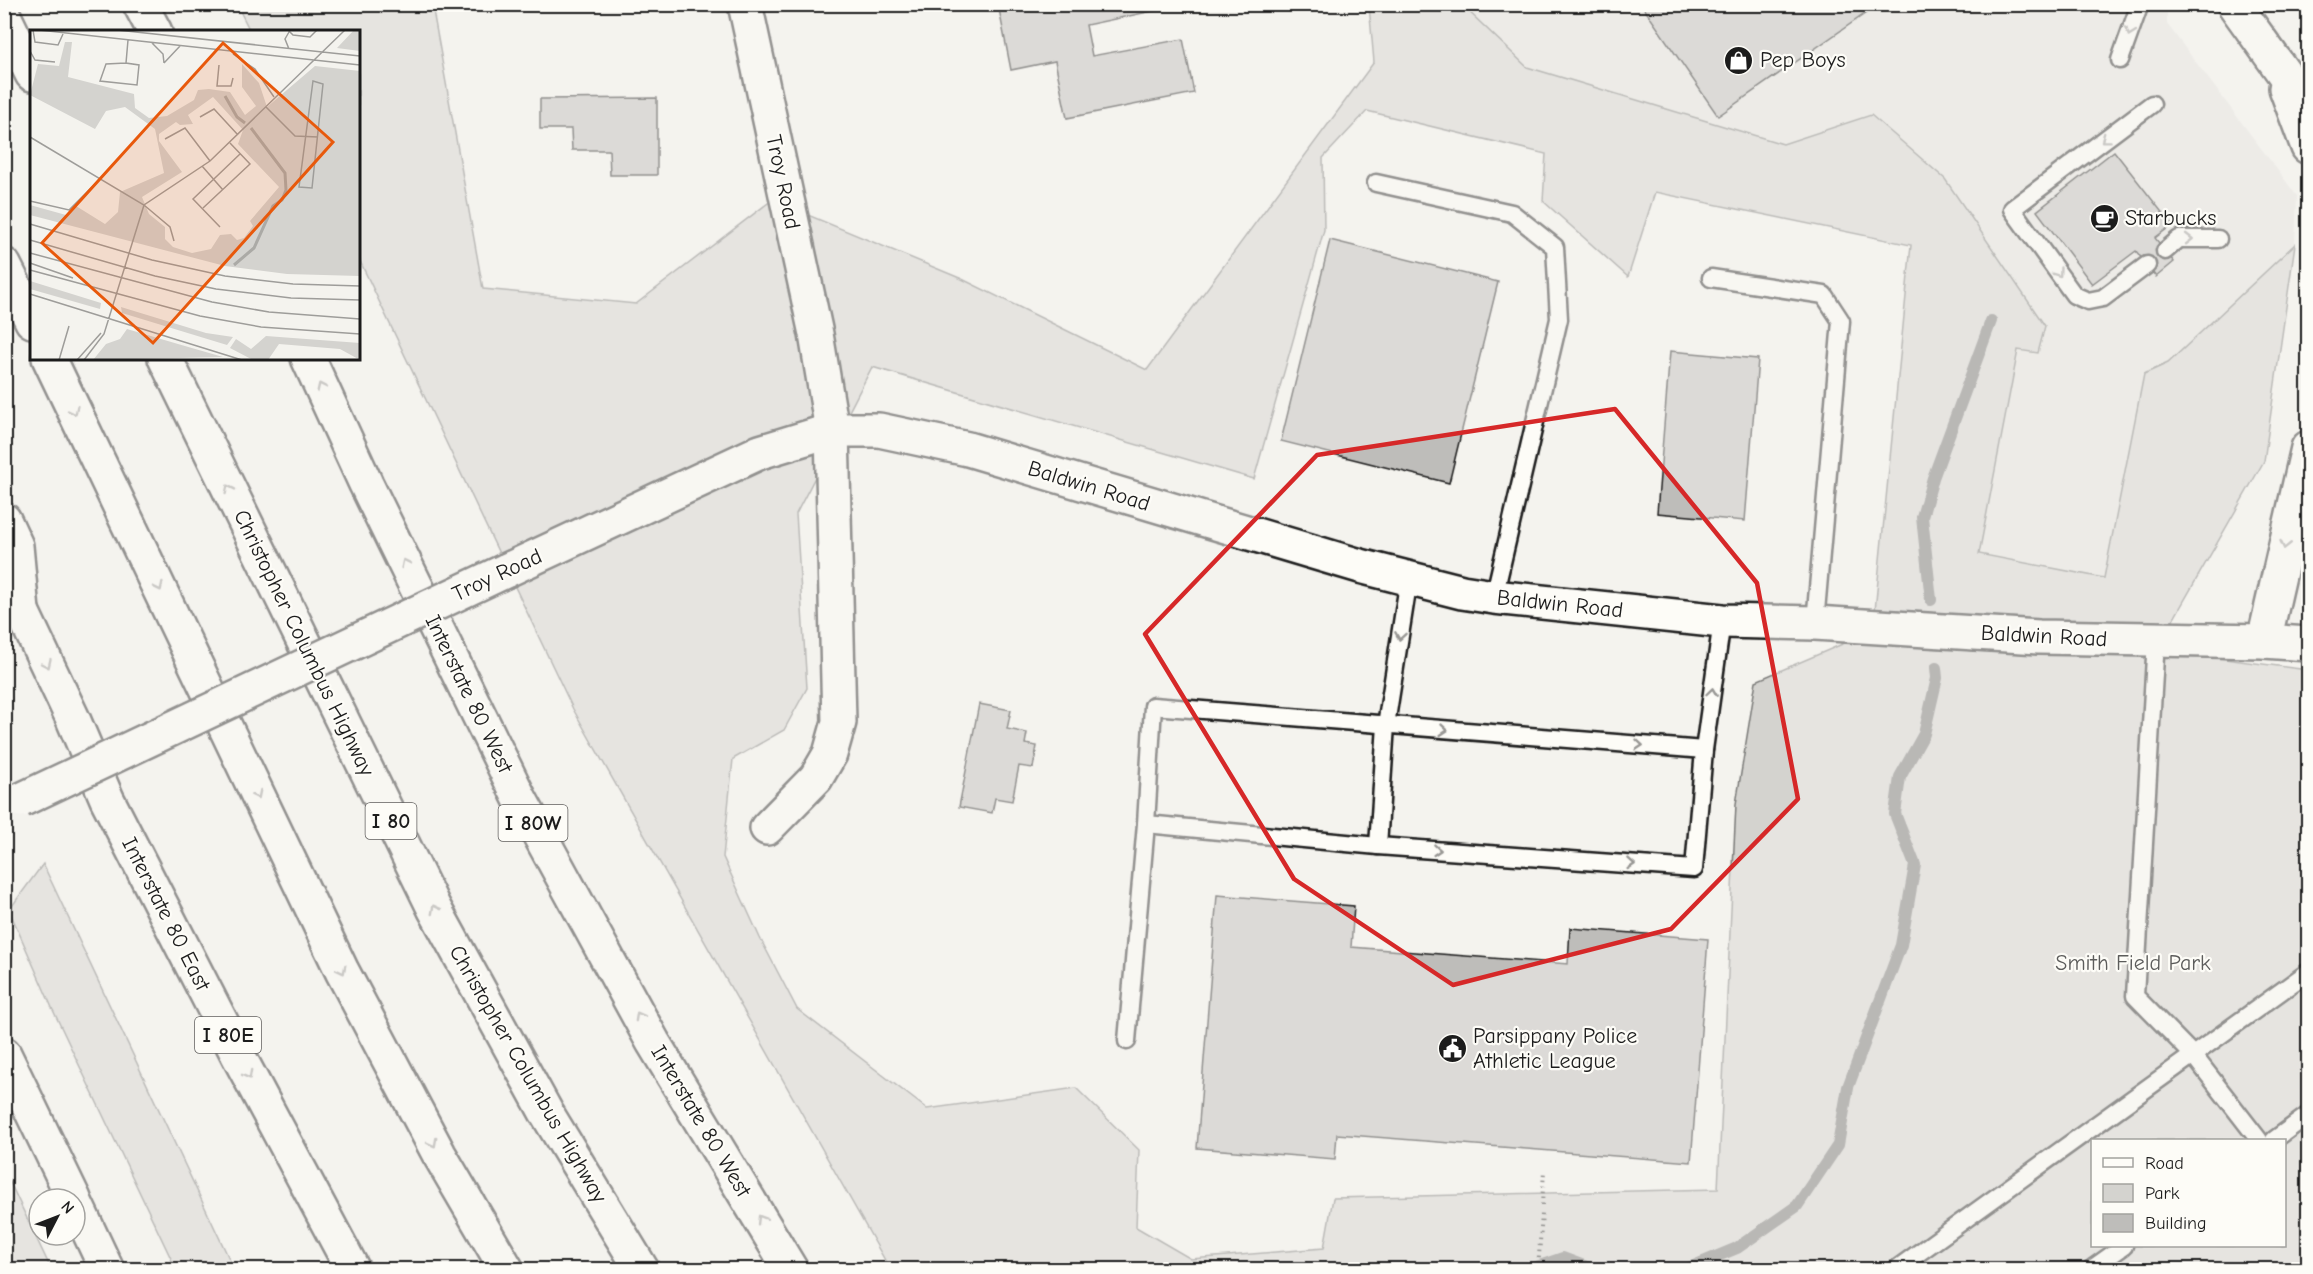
<svg xmlns="http://www.w3.org/2000/svg" width="2313" height="1274" font-family="'Comic Neue',sans-serif">
<style>
.built{fill:#e4e3de}
.green{fill:#d4d3cf;stroke:#787876;stroke-width:1.5;fill-rule:evenodd}
.lines{fill:none;stroke-linecap:round;stroke-linejoin:round}
.stream{stroke:#72716f;stroke-width:12}
.building{fill:#bebdba;stroke:#1c1c1c;stroke-width:1.5}
.service-casing{stroke:#1c1c1c;stroke-width:21}
.minor-casing{stroke:#1c1c1c;stroke-width:38}
.tertiary-casing{stroke:#1c1c1c;stroke-width:38}
.trunk-casing{stroke:#1c1c1c;stroke-width:38}
.motorway-casing{stroke:#1c1c1c;stroke-width:38}
.path{stroke:#1c1c1c;stroke-width:4;stroke-dasharray:1.5 4.5;stroke-linecap:butt}
.service{stroke:#fdfcf7;stroke-width:16}
.minor{stroke:#fdfcf7;stroke-width:33}
.tertiary{stroke:#fdfcf7;stroke-width:33}
.trunk{stroke:#fdfcf7;stroke-width:33}
.motorway{stroke:#fdfcf7;stroke-width:33}
.tertiary-bridge-casing{stroke:#1c1c1c;stroke-width:38;stroke-linecap:butt}
.tertiary-bridge{stroke:#fdfcf7;stroke-width:33}
.oneway{stroke:#989794}
.marked{fill:none;stroke:#d62828;stroke-width:4.5;stroke-linejoin:round}
.labels{text-anchor:middle;dominant-baseline:central;stroke-width:4.5;stroke-linejoin:round;paint-order:stroke}
.shield{fill:#fdfcf7;stroke:#605f5e;stroke-width:1.5}
.shield-label{font-size:21px;font-weight:bold;fill:#1c1c1c}
.poi-label{font-size:22px;fill:#1c1c1c;stroke:#fdfcf7;text-anchor:start}
.street-label{font-size:22px;fill:#1c1c1c;stroke:#fdfcf7}
.park-label{font-size:22px;fill:#5c5c5b;stroke:#fdfcf7}
.inset-river{fill:none;stroke:#abaaa6;stroke-width:3}
.inset-road{fill:none;stroke:#9e9d9a;stroke-width:1.5}
.view{fill:#e8590c;fill-opacity:0.15;stroke:#e8590c;stroke-width:3}
.inset-edge{fill:none;stroke:#1c1c1c;stroke-width:3}
</style>
<rect width="100%" height="100%" fill="#f4f3ee"/>
<filter id="ink" filterUnits="userSpaceOnUse"><feTurbulence type="fractalNoise" baseFrequency=".0167" numOctaves="2"/><feDisplacementMap in="SourceGraphic" scale="12" xChannelSelector="R" yChannelSelector="G"/><feConvolveMatrix kernelMatrix="1 2 1 2 8 2 1 2 1" color-interpolation-filters="sRGB"/></filter>
<g filter="url(#ink)">
<polygon class="built" points="1462,5 2167,5 2167,24 2297,196 2295,244 2168,363 2144,374 2105,578 1979,554 2018,349 1871,115 1783,144 1526,67"/>
<g class="green">
<path d="M237,5h195l51,284 153,15 136,-104 190,79 185,91 227,-308 -5,-57h93l65,62 256,77 88,-29 74,64 100,147 -7,27 -20,-3 -39,204 125,24 40,-204 24,-11 127,-119 -31,217 -108,189 152,20v599h-1418l-317,-560 -214,-450 -1,-227 -108,-1zM1367,111l179,43 -3,47 85,76 27,-85 256,53 -38,386 -117,50 -20,123 -18,385 -385,9 -9,50 -133,11 -55,-32 3,-77 -63,-62 -149,21 -130,-100 -37,-71 -37,-81 10,-98 51,-29 23,-42 -11,-174 76,-147 382,112 70,-249 -1,-72zM2092,1140h192v106h-192z"/>
<polygon points="43,864 234,1269 176,1269 53,1010 9,910"/>
<polygon points="4,1172 5,1172 51,1269 5,1269"/>
</g>
<g class="lines">
<g class="stream">
<polyline points="1931,600 1922,517 1933,478 1991,321"/>
<polyline points="1528,1270 1563,1258 1595,1270"/>
<polyline points="1684,1270 1737,1248 1797,1206 1838,1145 1848,1087 1901,945 1915,865 1895,814 1900,777 1924,734 1937,678 1936,668"/>
</g>
</g>
<g class="building">
<polygon points="998,4 1186,4 1086,25 1092,56 1183,39 1194,93 1067,118 1055,61 1011,70"/>
<polygon points="1641,4 1879,4 1718,116"/>
<polygon points="657,98 657,175 610,175 609,150 572,150 571,129 540,129 540,99"/>
<polygon points="2114,151 2172,225 2155,238 2174,262 2156,277 2136,251 2092,284 2037,211"/>
<polygon points="1330,240 1498,282 1449,483 1281,441"/>
<polygon points="1670,351 1758,359 1745,521 1657,513"/>
<polygon points="979,704 1011,710 1007,729 1027,733 1025,744 1037,746 1033,768 1019,766 1012,801 995,798 992,813 959,807"/>
<polygon points="1217,895 1354,906 1351,947 1568,964 1570,928 1708,939 1691,1162 1337,1134 1335,1159 1197,1148"/>
</g>
<g class="lines">
<defs>
<g id="service">
<polyline points="2120,60 2140,4"/>
<polyline points="1376,183 1512,213 1555,247 1559,319 1494,597"/>
<polyline points="2165,251 2179,239 2218,239"/>
<polyline points="2147,265 2103,298 2088,301 2074,295 2012,209 2152,104"/>
<polyline points="1711,278 1824,295 1841,321 1815,623"/>
<polyline points="2156,640 2135,996 2194,1056 2259,1140"/>
<polyline points="1146,824 1378,846 1694,869 1704,750 1722,621"/>
<polyline points="1378,846 1386,725 1409,578"/>
<polyline points="1127,1041 1146,824 1153,706 1704,750"/>
<polyline points="2274,1140 2308,1115"/>
<polyline points="1895,1270 2308,972"/>
<polyline points="2090,1270 2124,1246"/>
</g>
<polyline id="minor" points="745,4 816,334 832,430 839,722 830,754 816,778 767,828"/>
<g id="tertiary">
<polyline points="505,571 760,452 832,430 879,430 968,449 1360,566 1462,592 1494,597 1722,621 1815,623 2039,637 2264,641 2308,644"/>
<polyline points="4,1054 74,1199"/>
<polyline points="75,1202 107,1270"/>
</g>
<g id="trunk">
<polyline points="2234,4 2308,107"/>
<polyline points="2286,88 2308,147"/>
<polyline points="2264,641 2308,448"/>
</g>
<g id="motorway">
<polyline points="140,4 155,32"/>
<polyline points="4,16 32,74"/>
<polyline points="4,265 32,321"/>
<polyline points="49,358 342,971 439,1154 507,1270"/>
<polyline points="165,358 434,908 546,1112 642,1270"/>
<polyline points="308,358 366,484 520,799 653,1042 791,1270"/>
<polyline points="4,520 16,546 22,611"/>
<polyline points="4,586 22,611 73,719 107,799 238,1055 353,1270"/>
</g>
</defs>
<use href="#service" class="service-casing"/>
<use href="#minor" class="minor-casing"/>
<use href="#tertiary" class="tertiary-casing"/>
<use href="#trunk" class="trunk-casing"/>
<use href="#motorway" class="motorway-casing"/>
<g class="path">
<polyline points="1542,1205 1544,1170"/>
<polyline points="1538,1270 1542,1214"/>
</g>
<use href="#service" class="service"/>
<use href="#minor" class="minor"/>
<use href="#tertiary" class="tertiary"/>
<use href="#trunk" class="trunk"/>
<use href="#motorway" class="motorway"/>
<defs>
<polyline id="tertiary-bridge" points="21,800 505,571"/>
</defs>
<use href="#tertiary-bridge" class="tertiary-bridge-casing"/>
<use href="#tertiary-bridge" class="tertiary-bridge"/>
</g>
<defs><path id="oneway-chevron" d="M-2-3.5L2.5 0L-2 3.5" fill="none" stroke-width="1.6" stroke-linecap="round" stroke-linejoin="round" transform="scale(1.5)"/></defs>
<g class="oneway">
<use href="#oneway-chevron" transform="translate(2130 32) rotate(110)"/>
<use href="#oneway-chevron" transform="translate(2105 139) rotate(143)"/>
<use href="#oneway-chevron" transform="translate(2189 239)"/>
<use href="#oneway-chevron" transform="translate(2058 273) rotate(54)"/>
<use href="#oneway-chevron" transform="translate(321 387) rotate(-115)"/>
<use href="#oneway-chevron" transform="translate(74 411) rotate(64)"/>
<use href="#oneway-chevron" transform="translate(229 489) rotate(-116)"/>
<use href="#oneway-chevron" transform="translate(2285 545) rotate(103)"/>
<use href="#oneway-chevron" transform="translate(405 563) rotate(-116)"/>
<use href="#oneway-chevron" transform="translate(159 587) rotate(64)"/>
<use href="#oneway-chevron" transform="translate(1400 636) rotate(99)"/>
<use href="#oneway-chevron" transform="translate(47 664) rotate(65)"/>
<use href="#oneway-chevron" transform="translate(1712 692) rotate(-82)"/>
<use href="#oneway-chevron" transform="translate(1444 730) rotate(5)"/>
<use href="#oneway-chevron" transform="translate(1639 745) rotate(5)"/>
<use href="#oneway-chevron" transform="translate(257 795) rotate(64)"/>
<use href="#oneway-chevron" transform="translate(1437 850) rotate(4)"/>
<use href="#oneway-chevron" transform="translate(1631 864) rotate(4)"/>
<use href="#oneway-chevron" transform="translate(435 909) rotate(-118)"/>
<use href="#oneway-chevron" transform="translate(342 970) rotate(63)"/>
<use href="#oneway-chevron" transform="translate(639 1016) rotate(-119)"/>
<use href="#oneway-chevron" transform="translate(248 1075) rotate(62)"/>
<use href="#oneway-chevron" transform="translate(433 1143) rotate(62)"/>
<use href="#oneway-chevron" transform="translate(761 1219) rotate(-121)"/>
</g>
</g>
<path d="M0 0H2313V1274H0ZM1615,409l142,174 41,216 -127,130 -218,56 -159,-106 -149,-245 172,-179z" fill="#f4f3ee" fill-opacity=".55" fill-rule="evenodd"/>
<path class="marked" d="M1615,409l142,174 41,216 -127,130 -218,56 -159,-106 -149,-245 172,-179z"/>
<defs>
<symbol id="shop-disc" viewBox="-11 -11 22 22"><circle r="9.5" fill="#1c1c1c" stroke="#fdfcf7"/><path d="M-5-2.5h2.3a2.7 3.5 0 0 1 5.4 0H5L5.5 6h-11ZM-1.5-2.5h3a1.5 2.3 0 0 0-3 0Z" fill="#fff"/></symbol>
<symbol id="cafe-disc" viewBox="-11 -11 22 22"><circle r="9.5" fill="#1c1c1c" stroke="#fdfcf7"/><path d="M-5.5-4.5H6V0H3Q3 3.5 0 3.5H-2.5Q-5.5 3.5-5.5 0ZM3-3.2v2h1.7v-2ZM-6 4.5H4V6H-6Z" fill="#fff"/></symbol>
<symbol id="civic-disc" viewBox="-11 -11 22 22"><circle r="9.5" fill="#1c1c1c" stroke="#fdfcf7"/><path d="M-.6-6.5H3V-4.5H.6V-3L4-1V1h2V6H-6V1h2V-1L-.6-3ZM-1.2 2.5V6h2.4V2.5Z" fill="#fff"/></symbol>
</defs>
<g fill-rule="evenodd">
<use href="#shop-disc" x="1722" y="44" width="33" height="33"/>
<use href="#cafe-disc" x="2088" y="202" width="33" height="33"/>
<use href="#civic-disc" x="1436" y="1032" width="33" height="33"/>
</g>
<g class="labels">
<g class="shield">
<rect x="365.5" y="803" width="51" height="36" rx="4.5"/>
<rect x="498.5" y="805" width="69" height="36" rx="4.5"/>
<rect x="195" y="1017" width="66" height="36" rx="4.5"/>
</g>
<g class="shield-label">
<text x="391" y="821">I 80</text>
<text x="533" y="823">I 80W</text>
<text x="228" y="1035">I 80E</text>
</g>
<g class="poi-label">
<text x="1760" y="60">Pep Boys</text>
<text x="2125" y="218">Starbucks</text>
<text x="1473" y="1036">Parsippany Police<tspan x="1473" dy="25">Athletic League</tspan></text>
</g>
<g class="street-label">
<text transform="translate(783 182) rotate(78)">Troy Road</text>
<text transform="translate(1089 486) rotate(17)">Baldwin Road</text>
<text transform="translate(497 575) rotate(-25)">Troy Road</text>
<text transform="translate(1560 604) rotate(6)">Baldwin Road</text>
<text transform="translate(2044 636) rotate(3)">Baldwin Road</text>
<text transform="translate(304 643) rotate(64)">Christopher Columbus Highway</text>
<text transform="translate(469 694) rotate(64)">Interstate 80 West</text>
<text transform="translate(166 914) rotate(63)">Interstate 80 East</text>
<text transform="translate(528 1074) rotate(60)">Christopher Columbus Highway</text>
<text transform="translate(701 1121) rotate(59)">Interstate 80 West</text>
</g>
<g class="park-label">
<text x="2133" y="963">Smith Field Park</text>
</g>
</g>
<g transform="translate(30 30)">
<rect width="330" height="330" fill="#f4f3ee"/>
<path d="M324,0h6v21l-23,-3zM35,12h7l-4,35 66,17 1,14 14,10 18,-2 27,-16 4,-10 11,-1 21,3 15,23 11,-9 -14,-19v-23l17,19 8,24 48,-41 45,5v205l-73,-2 -62,-8 -195,-51v-10l36,10 10,-9 29,18 13,-12 2,-20 44,-19 -9,-44 -30,-22 -19,4 -11,18 -65,-34 8,-31 21,2zM183,67l30,33 -5,14 41,43 -29,34 3,5 -9,12 -7,2 -6,-6 -11,1 -9,14 -19,4 -19,-6 -8,-8v-12l-16,-13 -7,-17 40,-25 -23,-31v-7l17,-12 4,3 13,-1 -5,-9zM0,251l71,22 -1,6 -70,-20zM91,277l85,26 27,4 -6,8 -105,-32zM97,299l51,15 45,13 -130,3 13,-16 14,-5zM236,306l94,7v17l-20,-11 -61,-5 -11,16h-15l-23,-12 6,-9 15,10z" fill="#d4d3cf" fill-rule="evenodd"/>
<path class="inset-river" d="M195,66l12,21 8,6M204,235l20,-17 19,-42 9,-6 4,-10 -1,-17 -34,-45"/>
<path class="inset-road" d="M3,0l2,12 23,3 5,-11M9,0l321,35M87,0l243,26M258,0l5,5 17,2 7,-7M259,2l-4,7 4,10M122,13l11,11 1,9M0,21l5,9 20,2M203,24l22,15 19,28M96,33l-20,1 -6,17 37,4 2,-20 -13,-2 2,-23M134,33l16,-17M189,35l-2,21h14l2,-8M283,51l10,3 -11,104 -13,-1zM236,77l29,29 23,1M170,87l14,-8 24,26M0,107l114,68 26,22 4,14M135,109l20,-11 25,33M172,136l21,24M0,171l39,9 31,-31M173,178l47,-44 -20,-21M0,194l122,36 73,16 68,8 67,2M190,197l-27,-28 47,-45M0,210l125,36 61,13 75,9 69,2M0,223l182,49 57,10 91,7M0,233l43,15M0,240l170,46 61,11 99,7M0,264l212,66M29,330l10,-34M47,330l24,-27M54,330l20,-26 40,-129 66,-44 135,-131"/>
<path class="view" d="M193,13l110,99 -180,201 -111,-100z"/>
<rect width="330" height="330" class="inset-edge"/>
</g>
<rect width="2313" height="1274" fill="none" stroke="#fdfcf7" stroke-width="24"/>
<rect x="12" y="12" width="2289" height="1250" fill="none" stroke="#1c1c1c" stroke-width="2" filter="url(#ink)"/>
<rect x="2091" y="1139" width="195" height="108" fill="#fdfcf7" stroke="#a3a29f" stroke-width="1.5"/>
<rect x="2103" y="1158" width="30" height="9" fill="#fdfcf7" stroke="#a3a29f" stroke-width="1.5"/>
<text x="2145" y="1169" font-size="18" fill="#1c1c1c">Road</text>
<rect x="2103" y="1184" width="30" height="18" fill="#d4d3cf" stroke="#a3a29f" stroke-width="1.5"/>
<text x="2145" y="1199" font-size="18" fill="#1c1c1c">Park</text>
<rect x="2103" y="1214" width="30" height="18" fill="#bebdba" stroke="#a3a29f" stroke-width="1.5"/>
<text x="2145" y="1229" font-size="18" fill="#1c1c1c">Building</text>
<g transform="translate(57 1217) rotate(48)"><circle r="28" fill="#fdfcf7" stroke="#a3a29f" stroke-width="1.5"/>
<path d="M0-4.5L10 22L0 15L-10 22Z" fill="#1c1c1c"/>
<text y="-9" font-size="16" font-weight="bold" text-anchor="middle" fill="#1c1c1c">N</text>
</g>
</svg>
